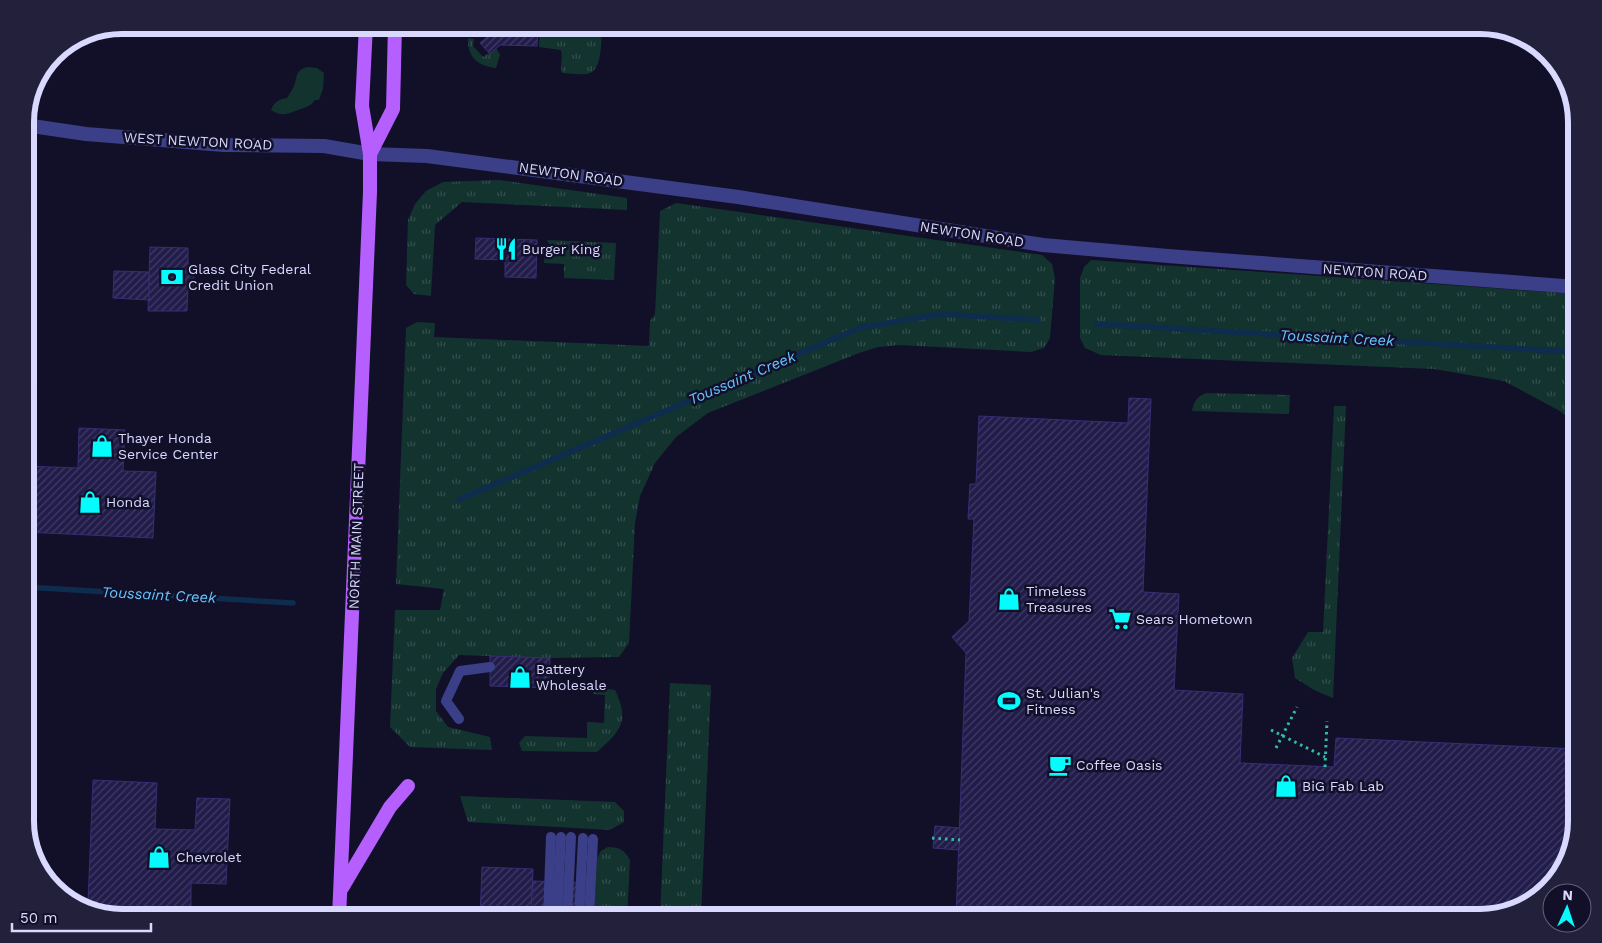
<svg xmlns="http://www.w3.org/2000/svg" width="1602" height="943" font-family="'Work Sans',sans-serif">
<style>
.grass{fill:url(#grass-tufts)}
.garden{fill:#13332f}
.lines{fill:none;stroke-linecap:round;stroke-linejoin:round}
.stream{stroke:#0e2c4e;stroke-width:5.5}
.building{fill:url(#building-hatch);stroke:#362e76}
.path{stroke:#30bba6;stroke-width:3;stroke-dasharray:2.5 4;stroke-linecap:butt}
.service{stroke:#3b3f88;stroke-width:10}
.tertiary{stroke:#3b3f88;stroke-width:14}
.primary{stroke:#b55fff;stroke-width:14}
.labels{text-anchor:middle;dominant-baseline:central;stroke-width:5;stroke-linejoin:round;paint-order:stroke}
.street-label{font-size:14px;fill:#d9d8ff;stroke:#121029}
.poi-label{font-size:14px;fill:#d9d8ff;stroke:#121029;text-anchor:start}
.water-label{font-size:15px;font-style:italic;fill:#66c5ff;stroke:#121029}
.rim{fill:none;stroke:#d9d8ff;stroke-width:6}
</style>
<defs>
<pattern id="grass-tufts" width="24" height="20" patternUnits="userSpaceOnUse" patternTransform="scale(1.25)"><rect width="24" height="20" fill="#13332f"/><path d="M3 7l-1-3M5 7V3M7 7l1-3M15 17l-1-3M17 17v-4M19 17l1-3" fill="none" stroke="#35504e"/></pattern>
<pattern id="building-hatch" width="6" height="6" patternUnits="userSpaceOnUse" patternTransform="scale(1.25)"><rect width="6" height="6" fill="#211c4a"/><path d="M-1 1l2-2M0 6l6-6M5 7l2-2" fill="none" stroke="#413c65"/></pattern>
</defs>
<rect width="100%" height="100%" fill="#121029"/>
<g class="grass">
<path d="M540,25h62c-1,12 1,43 -12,48 -8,3 -20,0 -28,0 -2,-8 1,-16 -1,-23l-22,-3z"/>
<path d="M468,38l6,1 -1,7 10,11 13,-9 4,7 -4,13c-18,-2 -29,-11 -28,-30z"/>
<polygon points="499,180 627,198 627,210 462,202 435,225 431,296 414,294 406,285 408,220 415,204 426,191 443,182"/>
<polygon points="676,203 1042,255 1052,264 1055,278 1050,338 1044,348 1031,352 900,345 878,347 859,353 708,413 676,437 655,463 640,496 635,523 629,643 619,657 550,658 459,655 443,673 436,689 436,711 448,727 490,737 492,750 410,747 390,727 395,610 440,610 444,589 396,584 406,328 417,322 435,323 434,337 649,346 650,321 655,314 660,211"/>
<polygon points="547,240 616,243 614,280 564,278 564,264 544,263 545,255 553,251"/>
<polygon points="1091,260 1577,294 1577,425 1560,411 1504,381 1434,369 1101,355 1085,348 1080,338 1080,278 1084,267"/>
<path d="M1206,393l84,2 -1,19 -97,-3c2,-10 5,-14 14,-18z"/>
<polygon points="1334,406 1346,406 1333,698 1314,690 1295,678 1292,658 1308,632 1323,632"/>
<polygon points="670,683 711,685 701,918 660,918"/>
<path d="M595,687l20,3c15,31 6,41 -18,62l-75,-1 -3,-8 6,-7 62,2v-16l17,1 1,-28 -11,-1 -4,-6z"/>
<polygon points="460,796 615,802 624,811 624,822 610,830 468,822"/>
<path d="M608,847c12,0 16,3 22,13l-3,58h-33l3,-60 4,-7z"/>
</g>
<path class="garden" d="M309,67l8,1 7,5 -1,16 -4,11h-4c-5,7 -9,7 -17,10 -10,4 -16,7 -27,0 3,-8 8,-11 16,-12 2,-4 7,-10 8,-15 2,-9 3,-15 14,-16z"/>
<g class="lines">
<g class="stream">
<polyline points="1097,324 1577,352"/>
<polyline points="458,500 859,328 940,314 1038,320"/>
<polyline points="25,587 293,603"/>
</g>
</g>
<g class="building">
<polygon points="493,25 538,25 537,46 500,45 490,54 480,43 492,33"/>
<polygon points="476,238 537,240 536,278 505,277 505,260 475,259"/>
<polygon points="150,247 188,248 188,273 194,274 194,286 188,285 187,311 148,311"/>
<polygon points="114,271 149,272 149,300 113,298"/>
<polygon points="1129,398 1151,399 1143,592 1179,594 1174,690 1243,694 1240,763 1334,767 1336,738 1577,749 1577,822 1564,870 1529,905 1481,918 956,918 966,653 952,637 969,621 974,519 968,519 970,484 976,484 979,416 1128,423"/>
<polygon points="79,428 125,430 123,471 156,472 153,538 25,532 25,466 78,468"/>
<polygon points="490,656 550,658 549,688 490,686"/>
<polygon points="93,780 157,783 155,829 195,830 197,798 230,799 226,884 191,883 191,908 144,906 143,918 121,918 73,905 71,903 88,903"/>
<polygon points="935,826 960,828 959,850 933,848"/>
<polygon points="482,867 533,869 531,918 480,918"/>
<polygon points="533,881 591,883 590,912 531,910"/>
</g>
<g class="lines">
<g class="path">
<polyline points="1271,730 1325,757"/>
<polyline points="1276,748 1297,707"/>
<polyline points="1325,767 1327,721"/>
<polyline points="932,838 960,840"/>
</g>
<g class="service">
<polyline points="459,719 446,701 460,671 490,667"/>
<polyline points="548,918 551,837"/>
<polyline points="557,918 561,837"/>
<polyline points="567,918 571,837"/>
<polyline points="579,918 583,838"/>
<polyline points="589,918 593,839"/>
</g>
<polyline class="tertiary" points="25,125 86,134 224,145 324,146 370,154 427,156 738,197 1043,245 1168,256 1577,287"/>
<g class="primary">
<polyline points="370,154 393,109 395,25"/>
<polyline points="342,888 390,807 408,786"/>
<polyline points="339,918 370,192 370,154 362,106 366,25"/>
</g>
</g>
<defs>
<symbol id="restaurant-bare" viewBox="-9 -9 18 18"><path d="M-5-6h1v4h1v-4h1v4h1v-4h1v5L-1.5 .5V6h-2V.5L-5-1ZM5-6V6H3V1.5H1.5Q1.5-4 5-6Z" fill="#04fcff" stroke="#121029" stroke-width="2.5" paint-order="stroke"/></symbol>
<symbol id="bank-bare" viewBox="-9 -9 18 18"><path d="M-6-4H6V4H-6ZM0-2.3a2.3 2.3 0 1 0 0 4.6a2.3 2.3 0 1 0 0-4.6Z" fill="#04fcff" stroke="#121029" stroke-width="2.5" paint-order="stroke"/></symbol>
<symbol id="shop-bare" viewBox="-9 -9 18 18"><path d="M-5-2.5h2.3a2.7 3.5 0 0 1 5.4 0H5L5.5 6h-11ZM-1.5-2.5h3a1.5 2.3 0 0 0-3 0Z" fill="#04fcff" stroke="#121029" stroke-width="2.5" paint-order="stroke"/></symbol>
<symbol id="supermarket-bare" viewBox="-9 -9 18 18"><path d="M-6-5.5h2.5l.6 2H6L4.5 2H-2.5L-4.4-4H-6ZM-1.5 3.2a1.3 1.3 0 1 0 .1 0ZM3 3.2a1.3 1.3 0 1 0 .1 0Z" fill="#04fcff" stroke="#121029" stroke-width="2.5" paint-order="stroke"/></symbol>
<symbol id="stadium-bare" viewBox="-9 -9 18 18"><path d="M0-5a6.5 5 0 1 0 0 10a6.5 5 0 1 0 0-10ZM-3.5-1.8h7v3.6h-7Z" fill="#04fcff" stroke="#121029" stroke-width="2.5" paint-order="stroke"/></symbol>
<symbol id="cafe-bare" viewBox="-9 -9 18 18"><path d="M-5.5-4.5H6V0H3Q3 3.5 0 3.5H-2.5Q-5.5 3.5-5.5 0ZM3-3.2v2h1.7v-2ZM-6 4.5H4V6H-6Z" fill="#04fcff" stroke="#121029" stroke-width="2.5" paint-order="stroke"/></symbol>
</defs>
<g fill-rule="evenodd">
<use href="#restaurant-bare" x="490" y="233" width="32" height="32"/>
<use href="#bank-bare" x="156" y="261" width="32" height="32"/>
<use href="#shop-bare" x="86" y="430" width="32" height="32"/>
<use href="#shop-bare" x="74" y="486" width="32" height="32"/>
<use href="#shop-bare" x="993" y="583" width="32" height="32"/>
<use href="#supermarket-bare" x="1104" y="603" width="32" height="32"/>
<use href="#shop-bare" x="504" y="661" width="32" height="32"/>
<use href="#stadium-bare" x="993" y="685" width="32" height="32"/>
<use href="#cafe-bare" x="1044" y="749" width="32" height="32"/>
<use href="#shop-bare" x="1270" y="770" width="32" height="32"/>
<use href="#shop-bare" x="143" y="841" width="32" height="32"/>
</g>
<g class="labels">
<g class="street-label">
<text transform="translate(198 141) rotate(3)">WEST NEWTON ROAD</text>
<text transform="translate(571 174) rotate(8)">NEWTON ROAD</text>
<text transform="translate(972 234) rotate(9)">NEWTON ROAD</text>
<text transform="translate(1375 272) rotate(4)">NEWTON ROAD</text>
<text transform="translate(356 536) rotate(-88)">NORTH MAIN STREET</text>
</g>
<g class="poi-label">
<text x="522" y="249">Burger King</text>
<text x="188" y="269">Glass City Federal<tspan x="188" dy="16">Credit Union</tspan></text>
<text x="118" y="438">Thayer Honda<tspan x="118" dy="16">Service Center</tspan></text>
<text x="106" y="502">Honda</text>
<text x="1026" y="591">Timeless<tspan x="1026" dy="16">Treasures</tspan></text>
<text x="1136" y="619">Sears Hometown</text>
<text x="536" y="669">Battery<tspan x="536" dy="16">Wholesale</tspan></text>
<text x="1026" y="693">St. Julian's<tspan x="1026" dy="16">Fitness</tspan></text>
<text x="1076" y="765">Coffee Oasis</text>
<text x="1302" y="786">BiG Fab Lab</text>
<text x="176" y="857">Chevrolet</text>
</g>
<g class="water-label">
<text transform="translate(1337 338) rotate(3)">Toussaint Creek</text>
<text transform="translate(742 378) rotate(-23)">Toussaint Creek</text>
<text transform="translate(159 595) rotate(3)">Toussaint Creek</text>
</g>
</g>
<path d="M0 0H1602V943H0ZM122 34H1480A88 88 0 0 1 1568 122V821A88 88 0 0 1 1480 909H122A88 88 0 0 1 34 821V122A88 88 0 0 1 122 34Z" fill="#22203a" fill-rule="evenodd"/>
<path class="rim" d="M122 34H1480A88 88 0 0 1 1568 122V821A88 88 0 0 1 1480 909H122A88 88 0 0 1 34 821V122A88 88 0 0 1 122 34Z"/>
<g transform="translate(1567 908) rotate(3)"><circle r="24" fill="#121029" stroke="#62607f"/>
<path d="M0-4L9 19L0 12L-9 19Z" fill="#04fcff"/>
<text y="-8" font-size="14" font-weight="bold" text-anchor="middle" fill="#d9d8ff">N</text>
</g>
<path d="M12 923v8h139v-8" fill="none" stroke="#d9d8ff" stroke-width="2.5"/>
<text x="20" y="923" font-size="15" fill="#d9d8ff" stroke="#121029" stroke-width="4" paint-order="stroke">50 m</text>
</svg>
